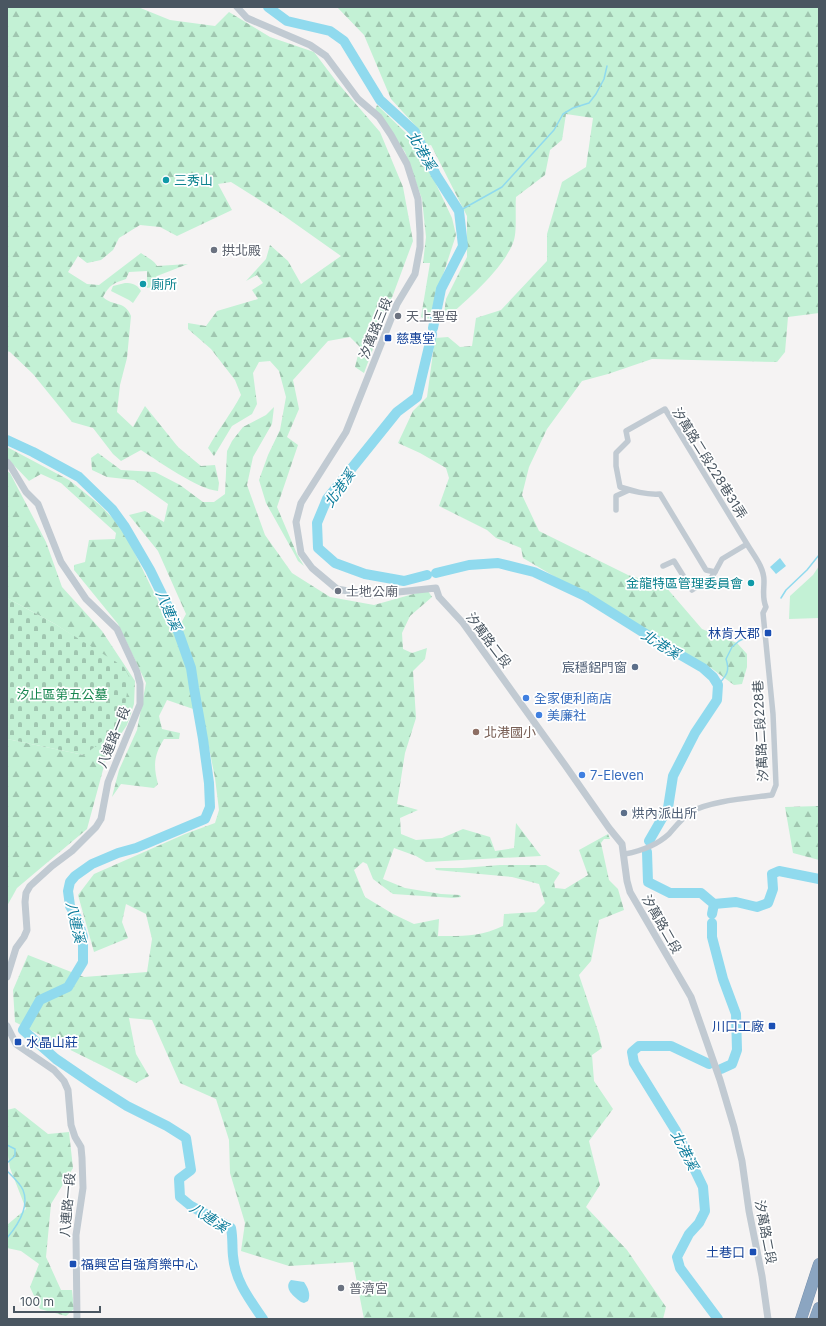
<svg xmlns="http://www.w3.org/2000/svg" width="826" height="1326" font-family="Inter,'Noto Sans TC',sans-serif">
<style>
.forest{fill:url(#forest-firs)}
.cemetery{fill:url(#cemetery-stones)}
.park{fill:#c3f1d5}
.water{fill:#90daee}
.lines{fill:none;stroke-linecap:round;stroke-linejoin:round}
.stream{stroke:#90daee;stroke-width:1.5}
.river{stroke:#90daee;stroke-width:10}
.motorway-casing{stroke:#7690ad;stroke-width:12}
.minor{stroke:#c1cad2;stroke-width:5.5}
.tertiary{stroke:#c1cad2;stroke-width:7}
.motorway{stroke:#8ba5c1;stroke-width:11}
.culture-dot{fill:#0f9aa8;stroke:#fff;stroke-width:1.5}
.worship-dot{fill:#6b7280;stroke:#fff;stroke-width:1.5}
.transit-dot{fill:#1a4fb4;stroke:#fff;stroke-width:1.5}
.service-dot{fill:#5c6f8a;stroke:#fff;stroke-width:1.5}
.shop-dot{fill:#3f7fe0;stroke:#fff;stroke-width:1.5}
.education-dot{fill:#8d6e63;stroke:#fff;stroke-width:1.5}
.labels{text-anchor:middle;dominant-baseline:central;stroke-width:3.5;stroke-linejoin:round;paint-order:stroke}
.culture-label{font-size:13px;fill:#0d838f;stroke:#fff;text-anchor:start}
.worship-label{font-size:13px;fill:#5b616d;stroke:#fff;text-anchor:start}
.street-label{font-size:13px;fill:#4a5661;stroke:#fff}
.transit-label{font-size:13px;fill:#164399;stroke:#fff;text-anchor:start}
.service-label{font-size:13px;fill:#4e5e75;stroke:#fff;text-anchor:end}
.park-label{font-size:13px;fill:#17864f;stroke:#fff}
.shop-label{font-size:13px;fill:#366cbe;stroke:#fff;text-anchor:start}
.education-label{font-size:13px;fill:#785e54;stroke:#fff;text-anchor:start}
.water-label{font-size:14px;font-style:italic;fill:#0c7c9b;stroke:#fff}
</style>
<defs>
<pattern id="forest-firs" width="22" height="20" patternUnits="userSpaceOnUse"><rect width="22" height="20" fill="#c3f1d5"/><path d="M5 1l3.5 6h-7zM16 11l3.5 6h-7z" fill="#a0c6b0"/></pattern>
<pattern id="cemetery-stones" width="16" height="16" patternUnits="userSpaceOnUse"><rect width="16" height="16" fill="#c3f1d5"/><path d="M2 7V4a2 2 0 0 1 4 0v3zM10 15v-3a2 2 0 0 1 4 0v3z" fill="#a0c6b0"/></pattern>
</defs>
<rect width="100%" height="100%" fill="#f5f3f3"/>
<g class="forest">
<path d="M7,7h131l32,13 45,6 14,-14 41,25 44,15 22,29 44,51 23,55 10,54 -49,132 -9,-6 5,-20 -10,-10 -22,4 -35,39 6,29 -12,28 11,8 -21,62 20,47 7,12 -6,-5 -3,-6 -29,-52 -7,-23 9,-25 12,-25 6,-33 -7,-26 -9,-10 -11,1 -6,11 4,31 -5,10 -20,12 -18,30 -6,-8c10,-18 23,-34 33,-53l-6,-15 -24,-31 -23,-20v-6l18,3 11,-15 41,-12 -6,-9 11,-7 -6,-8 -11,6 20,-22 4,-14 18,16 13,23 40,-28 -58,-41 -52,-33 -13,2 14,26 -55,26 -17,-9 -20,-2 -21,13 -6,12 -12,10 -14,3 -9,-7 -10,16 19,12 12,1 42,-32c5,4 13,7 16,13l31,-2 -31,12 -4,11 -6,1v-17l-18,1 -3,7c-12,4 -17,6 -23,18 10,10 22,3 28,19l-4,42 -7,27 -3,27 16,15 12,-21 33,41 23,19 14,-1 4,18 -1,8c-21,-2 -58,-29 -77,-41l-20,11 -8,-7 -20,-26 -21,-6 -39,-48 -23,-22 -3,-1z"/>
<path d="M337,7h482v306l-31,4 -3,35 -8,10 -125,-3 -44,15 -26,7 -35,48 -18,38 -7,28 17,36 89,44 37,11 37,43 35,14 10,11v13l-5,17 -8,1 -23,-17 -188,-110 -2,-10 -25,-10 -9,-8 -48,-24 10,-28 -3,-10 -26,-15 -22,-10 15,-32 14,-14 8,-59 13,-1 12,10 12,-1 4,-28 25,-8 46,-49v-27l15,-52 24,-15 7,-49 -27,-4 -4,26 -12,10 -5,25 -29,22c-1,11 1,33 -2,43 -9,28 -49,62 -71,81l3,-22 21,-42v-41l-36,-71 -12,3 33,70 4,17 -28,86 -7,-4 9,-54h-7l3,-26 -4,-38 -17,-47 -30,-42 2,-5 31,30 15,-1 -32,-35 -27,-64z"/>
<path d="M274,407l-2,17 -19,33 -6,28 18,50 27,38 38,24 44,8 43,-12 11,-2 4,6 -22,19 -8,17 1,16 9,4 15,-5 -2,11 -12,12 3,47 -11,35 -8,51 21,6 -18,8 1,16 15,6 26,-2 21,-9 27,8 5,14 19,-3 2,-25 25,33 -115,6 -10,-6 -22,-8 -11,31 22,9 36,6 19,1 1,2 -7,1 -61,-4 -20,-15 -6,-15 -4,-2 -9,8 11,27 28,17 21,10 25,-5 -1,17c25,0 42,1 65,-10l1,-12 32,-2 9,-9 -6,-19 -27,-7 -76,-7 -1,-2h27l38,-3h46l14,8 -6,9 1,6 10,1 23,-14 -9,-25 29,-16 2,5h-6l-3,4 8,37 9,9 6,21 -25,10 -8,41 -12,14 20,59 3,14 -10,7 2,26 19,28 -24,32 11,44 -14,22 41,43 39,57 -3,12h-299l-11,-57 -64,4 -48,-15 4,-28 -15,-50 -1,-33 -13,-41 -36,-16 -28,-63 -23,-2 7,36 13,22 -13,7c-40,-21 -81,-40 -121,-61l-2,-32 15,-35 56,22 63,-5 5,-33 -6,-25 -20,-10 -4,18 6,16 -34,14 -16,-57 16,-21 91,-40 30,-11 4,-13 -4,-32 -13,-66 -35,-12 -8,16 3,13 18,4 -1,6h-15c-10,16 -11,26 -6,45l-4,4 -33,-4 -9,13 7,-27 18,-40 9,-47 -28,-59 -44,-54v-5l11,-3 4,-22 26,-1 1,-6 -55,-50 -20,-9 -12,7 -22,-23v-11l62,33 31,25 23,24 48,99 9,-3 6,-11 -28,-63 -29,-36 16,-4 19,11 4,-18 -34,-24 -27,-3 -15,-7 -1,-12 7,-5 23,17 34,2 25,13 23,17h11l11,-8 2,-43 5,-10 11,-14 23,-12z"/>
<polygon points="7,471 10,473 46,542 62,587 102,631 135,681 134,704 127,725 107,755 87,829 17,888 7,906 7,739 84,755 89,646 55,624 7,598"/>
<polygon points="819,806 819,860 793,853 785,807"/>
<polygon points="15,1108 48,1134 69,1132 73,1168 51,1204 46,1257 61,1290 72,1290 74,1309 66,1316 40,1309 30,1287 39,1264 21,1251 7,1248 7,1225 26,1209 10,1168 7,1150 7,1110"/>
</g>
<polygon class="cemetery" points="7,598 55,624 124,667 129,677 123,722 117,730 84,755 7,739"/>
<g class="park">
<path d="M125,283c7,0 12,1 16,8l-8,12 -4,-3 -18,-9 2,-5z"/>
<polygon points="819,566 819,618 789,619 790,596 813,575"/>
</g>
<g class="water">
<polygon points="780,558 786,566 776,574 770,567"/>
<path d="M291,1280l13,2c4,6 7,12 4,19l-4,2 -3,-1c-7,-5 -18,-14 -10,-22z"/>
</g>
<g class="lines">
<g class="stream">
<polyline points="459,211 502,187 554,130 563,114 573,108 589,103 596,94 604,79 607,66"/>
<polyline points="781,598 786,590 807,570 819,555"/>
<path d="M718,685c9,-10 12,-14 8,-26l6,-12 7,-6 10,-5 9,-9"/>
<polyline points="7,1145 15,1149 15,1156 7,1163"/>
<path d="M7,1171c5,5 13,12 16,19 7,17 -5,35 -16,48"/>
</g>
<g class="river">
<polyline points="268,7 287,21 330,31 344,41 380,100 415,132 436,175 459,211 463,246 441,289 433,328"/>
<path d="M7,440l26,12 46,25 33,32 13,18 25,43 23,47 18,51 3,20 9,51 6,44 1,24 -5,12 -69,29 -18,5 -26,11 -17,12 -5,6 -2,9 2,15 7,12 6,19v25l-15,25 -28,13 -17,30 33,29 38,26 33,21 40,20 19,12 5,32 -12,9 1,18 11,9 40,22c2,10 1,19 2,28 2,25 17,44 30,63"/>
<polyline points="436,573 469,565 498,563 534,572 585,596 665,646 703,668 713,677 718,685 717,700 695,733 673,776 668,808 649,841"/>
<polyline points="427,575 404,581 365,574 335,563 318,548 317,523 327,499 397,412 417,397 432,334"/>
<polyline points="647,852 648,882 670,893 701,893 714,904 712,914"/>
<polyline points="714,904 736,902 757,907 768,903 773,889 772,874 779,871 819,879"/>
<polyline points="712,923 712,937 723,979 736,1014 737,1050 732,1064 721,1069"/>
<polyline points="709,1064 671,1046 639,1046 632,1052 634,1063 676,1131 703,1187 705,1211 699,1223 689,1234 677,1257 680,1268 718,1319"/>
</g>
<defs>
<g id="motorway">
<polyline points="801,1319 819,1264"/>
<polyline points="815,1319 819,1308"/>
</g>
</defs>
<use href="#motorway" class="motorway-casing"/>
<g class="minor">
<polyline points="616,510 616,496 629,490"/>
<polyline points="663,566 674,561 692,590 711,578 715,572"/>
<path d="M625,854c16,-3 32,-9 44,-20 7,-8 13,-16 22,-22 17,-11 59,-14 81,-17l4,-10 -3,-71 -10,-101 3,-6c-4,-9 -2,-16 -2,-26 0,-14 -10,-25 -17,-37l-25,15 -7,13 -9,-2 -46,-76c-14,1 -27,-3 -40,-7l-4,-21v-13l12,-12 -2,-10 39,-22 82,135"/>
</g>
<g class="tertiary">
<polyline points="237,7 247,18 310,45 326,56 358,99 379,117 391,135 407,164 418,199 420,233 420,247 415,274 397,304 346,432 301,503 296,522 301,553 312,568 337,589 370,595 436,588 439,597 463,623 565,765 609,828 622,844 627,881 630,892 691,997 720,1080 734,1127 742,1161 749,1211 762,1276 768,1319"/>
<polyline points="7,462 11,467 26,492 38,504 61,562 86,599 117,629 137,672 140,684 140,704 108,782 101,819 96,827 72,851 52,866 30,886 26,893 25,902 27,930 24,937 16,948 7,977"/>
<polyline points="7,1026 16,1044 54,1070 64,1081 68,1090 71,1125 75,1137 81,1147 82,1158 83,1188 76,1235 77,1319"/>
</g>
<use href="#motorway" class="motorway"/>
</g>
<g class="culture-dot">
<circle cx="166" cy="180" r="4"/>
<circle cx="143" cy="284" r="4"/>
<circle cx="751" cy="583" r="4"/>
</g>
<g class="worship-dot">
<circle cx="214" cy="250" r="4"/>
<circle cx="398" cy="316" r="4"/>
<circle cx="338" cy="591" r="4"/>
<circle cx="341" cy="1288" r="4"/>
</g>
<g class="transit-dot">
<rect x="384" y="334" width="8" height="8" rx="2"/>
<rect x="764" y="629" width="8" height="8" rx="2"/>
<rect x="768" y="1022" width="8" height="8" rx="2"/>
<rect x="14" y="1038" width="8" height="8" rx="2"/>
<rect x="749" y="1248" width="8" height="8" rx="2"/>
<rect x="69" y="1260" width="8" height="8" rx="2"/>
</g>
<g class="service-dot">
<circle cx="635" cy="667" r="4"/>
<circle cx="624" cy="813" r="4"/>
</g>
<g class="shop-dot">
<circle cx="526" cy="698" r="4"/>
<circle cx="539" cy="715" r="4"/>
<circle cx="582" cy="775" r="4"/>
</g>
<circle class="education-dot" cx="476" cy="732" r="4"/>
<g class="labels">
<g class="culture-label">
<text x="174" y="180">三秀山</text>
<text x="151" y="284">廁所</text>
<text x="743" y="583" text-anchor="end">金龍特區管理委員會</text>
</g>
<g class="worship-label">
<text x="222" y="250">拱北殿</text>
<text x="406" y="316">天上聖母</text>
<text x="346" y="591">土地公廟</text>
<text x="349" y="1288">普濟宮</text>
</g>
<g class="street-label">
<text transform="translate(375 328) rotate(-68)">汐萬路三段</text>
<text transform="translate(710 463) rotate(58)">汐萬路二段228巷31弄</text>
<text transform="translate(489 640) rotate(53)">汐萬路二段</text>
<text transform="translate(760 731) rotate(-93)">汐萬路二段228巷</text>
<text transform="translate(113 737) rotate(-68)">八連路一段</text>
<text transform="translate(662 924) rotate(60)">汐萬路二段</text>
<text transform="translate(67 1205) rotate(-85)">八連路一段</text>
<text transform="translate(766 1232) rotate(79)">汐萬路二段</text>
</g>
<g class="transit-label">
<text x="396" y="338">慈惠堂</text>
<text x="760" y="633" text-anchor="end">林肯大郡</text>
<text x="764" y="1026" text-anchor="end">川口工廠</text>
<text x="26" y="1042">水晶山莊</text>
<text x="745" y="1252" text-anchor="end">土巷口</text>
<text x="81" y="1264">福興宮自強育樂中心</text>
</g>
<g class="service-label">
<text x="627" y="667">宸穩鋁門窗</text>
<text x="632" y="813" text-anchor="start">烘內派出所</text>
</g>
<g class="park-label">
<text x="62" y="694">汐止區第五公墓</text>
</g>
<g class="shop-label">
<text x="534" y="698">全家便利商店</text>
<text x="547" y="715">美廉社</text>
<text x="590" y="775">7-Eleven</text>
</g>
<g class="education-label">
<text x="484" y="732">北港國小</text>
</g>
<g class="water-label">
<text transform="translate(422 150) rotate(60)">北港溪</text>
<text transform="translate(339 488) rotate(-55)">北港溪</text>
<text transform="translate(169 610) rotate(67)">八連溪</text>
<text transform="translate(661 644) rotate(32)">北港溪</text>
<text transform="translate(76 922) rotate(77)">八連溪</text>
<text transform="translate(685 1150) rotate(63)">北港溪</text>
<text transform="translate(209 1217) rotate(33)">八連溪</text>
</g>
</g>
<rect width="826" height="1326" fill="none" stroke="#4a5661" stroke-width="16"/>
<path d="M14 1306v6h86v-6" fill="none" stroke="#4a5661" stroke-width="2"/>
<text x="20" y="1306" font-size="12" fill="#4a5661" stroke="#ffffff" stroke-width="3" paint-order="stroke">100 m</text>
</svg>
